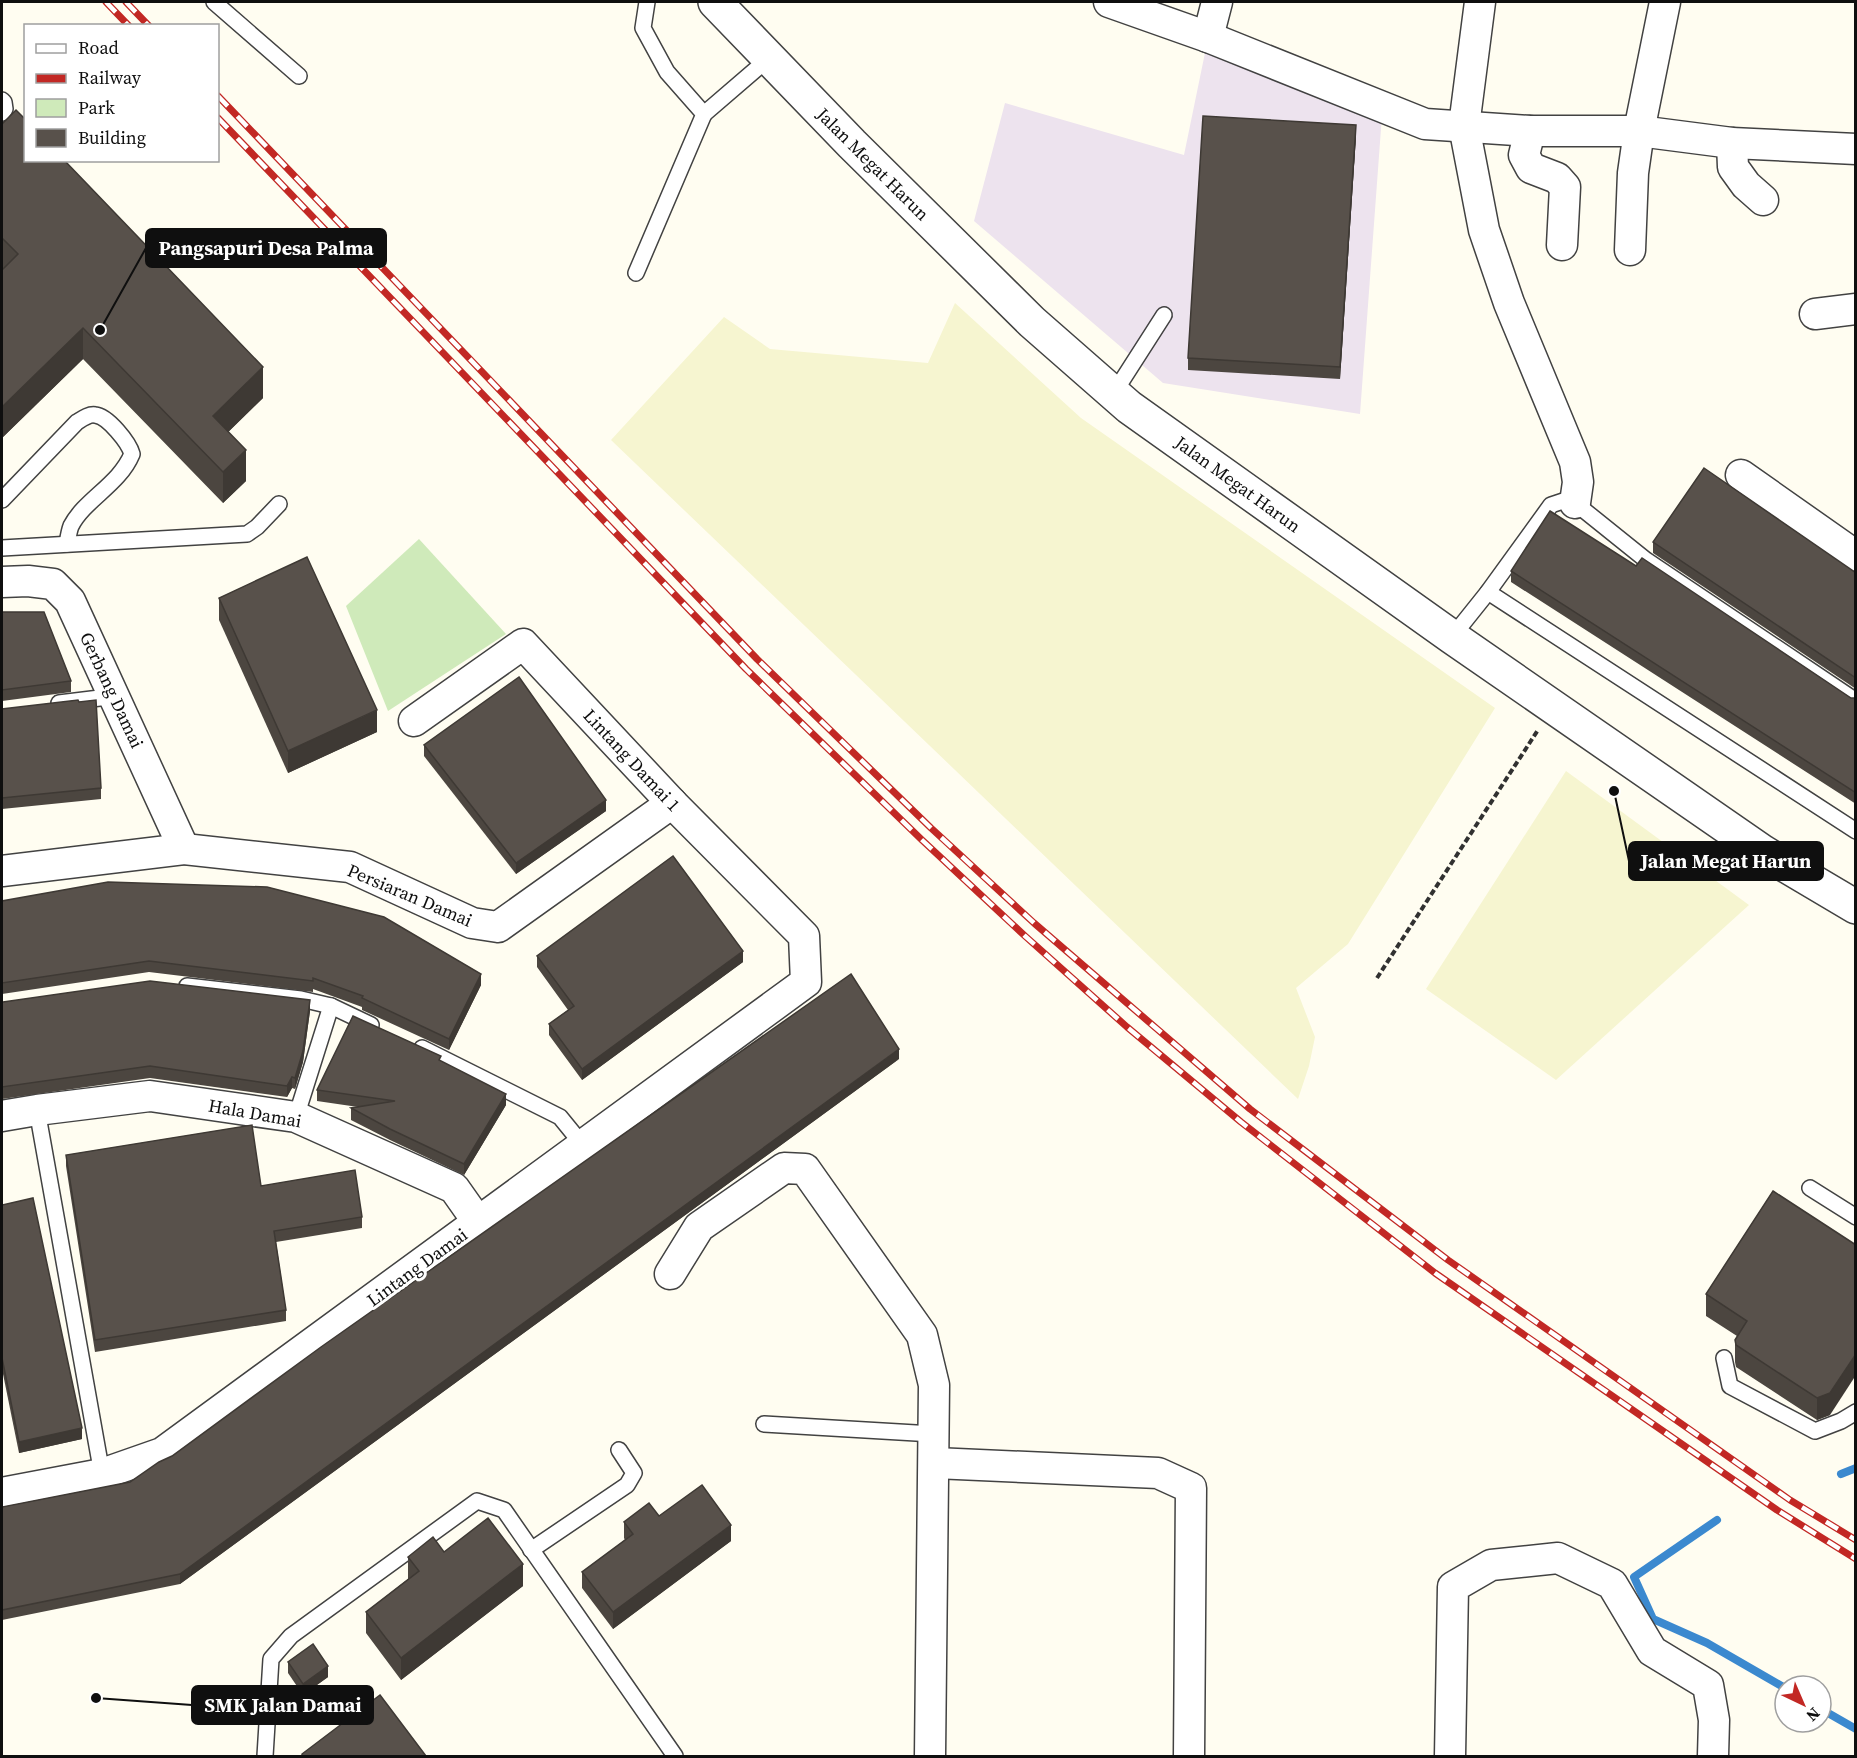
<svg xmlns="http://www.w3.org/2000/svg" width="1857" height="1758" font-family="'Source Serif 4',serif">
<style>
.industrial{fill:#ede3ee}
.farmland{fill:#f6f5d0}
.green{fill:#cfeaba}
.lines{fill:none;stroke-linecap:round;stroke-linejoin:round}
.stream{stroke:#3b89cf;stroke-width:8}
.service-casing{stroke:#424242;stroke-width:18}
.minor-casing{stroke:#424242;stroke-width:33}
.tertiary-casing{stroke:#424242;stroke-width:36}
.path{stroke:#313131;stroke-width:4;stroke-dasharray:6 3;stroke-linecap:butt}
.service{stroke:#fff;stroke-width:15}
.minor{stroke:#fff;stroke-width:30}
.tertiary{stroke:#fff;stroke-width:33}
.rail-casing{stroke:#c22824;stroke-width:7}
.rail{stroke:#fff;stroke-width:4.5;stroke-dasharray:14;stroke-linecap:butt}
.wall{fill:#4c4640}
.shaded-wall{fill:#3e3934}
.building{fill:#58514b;stroke:#3e3934;stroke-width:1.5}
.labels{text-anchor:middle;dominant-baseline:central;stroke-width:6;stroke-linejoin:round;paint-order:stroke}
.street-label{font-size:18px;fill:#0f0f0f;stroke:#fff}
.leader{fill:none;stroke:#0f0f0f;stroke-width:2}
.callout-dot{fill:#0f0f0f;stroke:#fff;stroke-width:2}
.callout{fill:#0f0f0f;stroke:#0f0f0f;stroke-width:2}
.callout-label{font-size:20px;text-anchor:middle;font-weight:bold;fill:#fff}
</style>
<rect width="100%" height="100%" fill="#fffdf1"/>
<polygon class="industrial" points="1206,48 1382,115 1360,414 1163,383 974,221 1005,103 1184,155"/>
<g class="farmland">
<polygon points="955,303 1081,418 1495,708 1348,944 1296,988 1315,1037 1309,1066 1298,1099 611,440 724,317 770,349 928,363"/>
<polygon points="1566,771 1749,905 1556,1080 1426,989"/>
</g>
<polygon class="green" points="419,539 506,634 388,711 346,606"/>
<g class="lines">
<g class="stream">
<polyline points="1841,1474 1856,1468"/>
<polyline points="1717,1520 1634,1577 1653,1619 1707,1643 1785,1688"/>
<polyline points="1821,1709 1856,1729"/>
</g>
<defs>
<g id="service">
<polyline points="214,2 299,76"/>
<polyline points="2,100 4,102 5,109 2,113"/>
<polyline points="704,114 769,58"/>
<polyline points="636,273 704,114 667,72 643,28 647,2"/>
<polyline points="1114,393 1164,315"/>
<path d="M2,500l75,-78c5,-3 12,-8 18,-7 13,1 34,28 37,39 -13,31 -47,45 -61,72 -2,5 -3,12 -4,18"/>
<polyline points="2,548 247,534 257,527 279,504"/>
<polyline points="1488,592 1856,831"/>
<polyline points="1452,637 1488,592 1551,505 1563,501 1575,503 1646,560 1856,701"/>
<polyline points="59,703 116,696"/>
<polyline points="187,986 301,999 331,1006 371,1025"/>
<polyline points="422,1048 560,1117 582,1144"/>
<polyline points="37,1110 102,1474"/>
<polyline points="296,1117 331,1006"/>
<polyline points="1810,1188 1856,1217"/>
<polyline points="1724,1358 1730,1386 1815,1431 1841,1421 1856,1412"/>
<polyline points="764,1424 933,1434"/>
<polyline points="531,1550 627,1485 634,1473 619,1450"/>
<polyline points="265,1756 271,1659 291,1636 477,1501 504,1510 675,1756"/>
</g>
<g id="minor">
<polyline points="1109,2 1208,37 1425,124 1530,131 1639,131 1732,143 1856,149"/>
<polyline points="1480,2 1464,126 1484,230 1509,303 1575,462 1578,482 1575,503"/>
<polyline points="1208,37 1217,2"/>
<polyline points="1530,131 1524,155 1531,168 1557,178 1565,187 1562,245"/>
<polyline points="1732,143 1733,167 1746,185 1763,200"/>
<polyline points="1630,250 1633,173 1639,131 1665,2"/>
<polyline points="1815,314 1856,309"/>
<polyline points="1741,475 1856,556"/>
<polyline points="2,582 28,581 53,584 70,601 184,849"/>
<polyline points="2,871 184,849 350,867 472,923 498,927 672,803"/>
<polyline points="2,1116 37,1110 150,1096 296,1117 454,1188 478,1222"/>
<polyline points="670,1274 699,1227 784,1168 805,1169 922,1335 934,1385 930,1756"/>
<polyline points="935,1463 1158,1473 1191,1488 1189,1756"/>
<polyline points="2,1493 102,1474 162,1453 806,982 804,936 672,803 523,644 414,721"/>
<polyline points="1450,1756 1453,1587 1491,1565 1558,1558 1612,1584 1652,1651 1708,1685 1714,1720 1713,1756"/>
</g>
<polyline id="tertiary" points="715,2 852,144 1032,322 1129,407 1452,637 1763,852 1856,907"/>
</defs>
<use href="#service" class="service-casing"/>
<use href="#minor" class="minor-casing"/>
<use href="#tertiary" class="tertiary-casing"/>
<polyline class="path" points="1377,978 1538,730"/>
<use href="#service" class="service"/>
<use href="#minor" class="minor"/>
<use href="#tertiary" class="tertiary"/>
<defs>
<g id="rail">
<polyline points="106,2 129,26"/>
<polyline points="126,2 149,26"/>
<polyline points="218,96 757,659 931,828 1034,923 1250,1109 1448,1260 1790,1500 1856,1540"/>
<polyline points="218,118 746,669 922,840 1025,936 1127,1027 1241,1122 1435,1273 1777,1510 1856,1559"/>
</g>
</defs>
<use href="#rail" class="rail-casing"/>
<use href="#rail" class="rail"/>
</g>
<g class="wall">
<polygon points="2,124 263,398 228,432 246,481 223,503 83,359 2,438"/>
<polygon points="1356,136 1340,379 1188,370 1188,358"/>
<polygon points="1653,542 1856,573 1856,689 1653,553"/>
<polygon points="1636,566 1851,698 1856,698 1856,804 1511,582 1511,571"/>
<polygon points="219,598 377,732 288,773 219,620"/>
<polygon points="2,612 71,681 71,692 2,701"/>
<polygon points="2,709 101,788 101,799 2,809"/>
<polygon points="424,745 606,811 516,874 424,756"/>
<polygon points="2,901 481,985 449,1050 362,1010 362,1007 313,989 313,992 149,972 2,994"/>
<polygon points="537,956 743,962 582,1080 549,1035 549,1024 568,1010 537,967"/>
<polygon points="2,1002 3,1002 310,1011 303,1062 295,1089 292,1088 287,1097 150,1078 2,1099"/>
<polygon points="899,1059 180,1584 2,1620 2,1507 130,1482 172,1456"/>
<polygon points="441,1061 506,1105 464,1175 390,1140 351,1120 351,1108 358,1107 317,1101 317,1090"/>
<polygon points="66,1155 261,1186 362,1217 362,1228 276,1242 286,1310 286,1321 95,1352 66,1166"/>
<polygon points="1773,1191 1830,1415 1817,1420 1736,1367 1735,1362 1735,1340 1737,1336 1706,1316 1706,1294"/>
<polygon points="2,1205 82,1439 19,1453 2,1369"/>
<polygon points="659,1516 731,1541 613,1629 582,1588 582,1572 625,1540 624,1538 624,1522"/>
<polygon points="444,1552 523,1586 401,1680 366,1633 366,1612 408,1579 408,1557"/>
<polygon points="288,1662 328,1677 303,1695 288,1673"/>
</g>
<g class="shaded-wall">
<polygon points="1356,125 1356,136 1340,379 1340,367"/>
<polygon points="83,328 83,359 2,438 2,407"/>
<polygon points="263,367 263,398 213,447 213,416"/>
<polygon points="246,450 246,481 223,503 223,472"/>
<polygon points="377,710 377,732 288,773 288,751"/>
<polygon points="606,800 606,811 516,874 516,863"/>
<polygon points="743,951 743,962 582,1080 582,1069"/>
<polygon points="481,974 481,985 449,1050 449,1039"/>
<polygon points="310,1000 310,1011 303,1062 295,1089 295,1078"/>
<polygon points="899,1049 899,1059 180,1584 180,1574"/>
<polygon points="292,1077 292,1088 287,1097 287,1086"/>
<polygon points="506,1094 506,1105 464,1175 464,1164"/>
<polygon points="1856,1354 1856,1375 1830,1415 1817,1420 1817,1398"/>
<polygon points="82,1428 82,1439 19,1453 19,1442"/>
<polygon points="731,1525 731,1541 613,1629 613,1612"/>
<polygon points="523,1564 523,1586 401,1680 401,1658"/>
<polygon points="328,1666 328,1677 303,1695 303,1684"/>
</g>
<g class="building">
<polygon points="16,110 26,120 26,160 64,160 263,367 213,416 246,450 223,472 83,328 2,407 2,270 18,254 2,238 2,124"/>
<polygon points="1203,116 1356,125 1340,367 1188,358"/>
<polygon points="1704,468 1856,573 1856,678 1653,542"/>
<polygon points="1550,511 1636,566 1642,558 1851,698 1856,698 1856,793 1511,571"/>
<polygon points="307,557 377,710 288,751 219,598"/>
<polygon points="2,612 44,612 71,681 2,690"/>
<polygon points="519,677 606,800 516,863 424,745"/>
<polygon points="78,700 79,702 96,700 101,788 2,798 2,709"/>
<polygon points="673,856 743,951 582,1069 549,1024 574,1006 537,956"/>
<polygon points="108,882 267,887 384,917 481,974 449,1039 362,998 363,996 313,978 313,981 149,961 2,983 2,901"/>
<polygon points="851,974 899,1049 180,1574 2,1610 2,1507 130,1482 159,1462 172,1456 321,1347"/>
<polygon points="150,981 310,1000 303,1051 295,1078 292,1077 287,1086 150,1066 2,1087 2,1002 3,1002"/>
<polygon points="353,1016 441,1056 439,1060 506,1094 464,1164 390,1129 351,1108 395,1101 317,1090"/>
<polygon points="252,1125 261,1186 355,1170 362,1217 274,1231 286,1310 95,1340 66,1155"/>
<polygon points="1773,1191 1856,1245 1856,1354 1830,1393 1817,1398 1736,1345 1735,1340 1747,1321 1706,1294"/>
<polygon points="33,1198 82,1428 19,1442 2,1358 2,1205"/>
<polygon points="702,1485 731,1525 613,1612 582,1572 633,1534 624,1522 649,1503 659,1516"/>
<polygon points="488,1518 523,1564 401,1658 366,1612 419,1571 408,1557 433,1537 444,1552"/>
<polygon points="313,1644 328,1666 303,1684 288,1662"/>
<polygon points="380,1695 426,1756 302,1756 302,1754"/>
</g>
<g class="labels">
<g class="street-label">
<text transform="translate(873 164) rotate(45)">Jalan Megat Harun</text>
<text transform="translate(1238 484) rotate(36)">Jalan Megat Harun</text>
<text transform="translate(112 690) rotate(65)">Gerbang Damai</text>
<text transform="translate(632 760) rotate(47)">Lintang Damai 1</text>
<text transform="translate(410 895) rotate(23)">Persiaran Damai</text>
<text transform="translate(255 1113) rotate(10)">Hala Damai</text>
<text transform="translate(417 1267) rotate(-36)">Lintang Damai</text>
</g>
</g>
<path class="leader" d="M100 330L146 248M1614 791L1629 861M96 1698L192 1705"/>
<g class="callout-dot">
<circle cx="100" cy="330" r="6"/>
<circle cx="1614" cy="791" r="6"/>
<circle cx="96" cy="1698" r="6"/>
</g>
<g class="callout">
<rect x="146" y="229" width="240" height="38" rx="6"/>
<rect x="1629" y="842" width="194" height="38" rx="6"/>
<rect x="192" y="1686" width="181" height="38" rx="6"/>
</g>
<g class="callout-label">
<text x="266" y="255">Pangsapuri Desa Palma</text>
<text x="1726" y="868">Jalan Megat Harun</text>
<text x="283" y="1712">SMK Jalan Damai</text>
</g>
<rect width="1857" height="1758" fill="none" stroke="#0f0f0f" stroke-width="6"/>
<rect x="24" y="24" width="195" height="138" fill="#ffffff" stroke="#9f9f9f" stroke-width="1.5"/>
<rect x="36" y="44" width="30" height="9" fill="#ffffff" stroke="#9f9f9f" stroke-width="1.5"/>
<text x="78" y="54" font-size="18" fill="#0f0f0f">Road</text>
<rect x="36" y="74" width="30" height="9" fill="#c22824" stroke="#9f9f9f" stroke-width="1.5"/>
<text x="78" y="84" font-size="18" fill="#0f0f0f">Railway</text>
<rect x="36" y="99" width="30" height="18" fill="#cfeaba" stroke="#9f9f9f" stroke-width="1.5"/>
<text x="78" y="114" font-size="18" fill="#0f0f0f">Park</text>
<rect x="36" y="129" width="30" height="18" fill="#58514b" stroke="#9f9f9f" stroke-width="1.5"/>
<text x="78" y="144" font-size="18" fill="#0f0f0f">Building</text>
<g transform="translate(1803 1704) rotate(136)"><circle r="28" fill="#ffffff" stroke="#9f9f9f" stroke-width="1.5"/>
<path d="M0-4.5L10 22L0 15L-10 22Z" fill="#c22824"/>
<text y="-9" font-size="16" font-weight="bold" text-anchor="middle" fill="#0f0f0f">N</text>
</g>
</svg>
